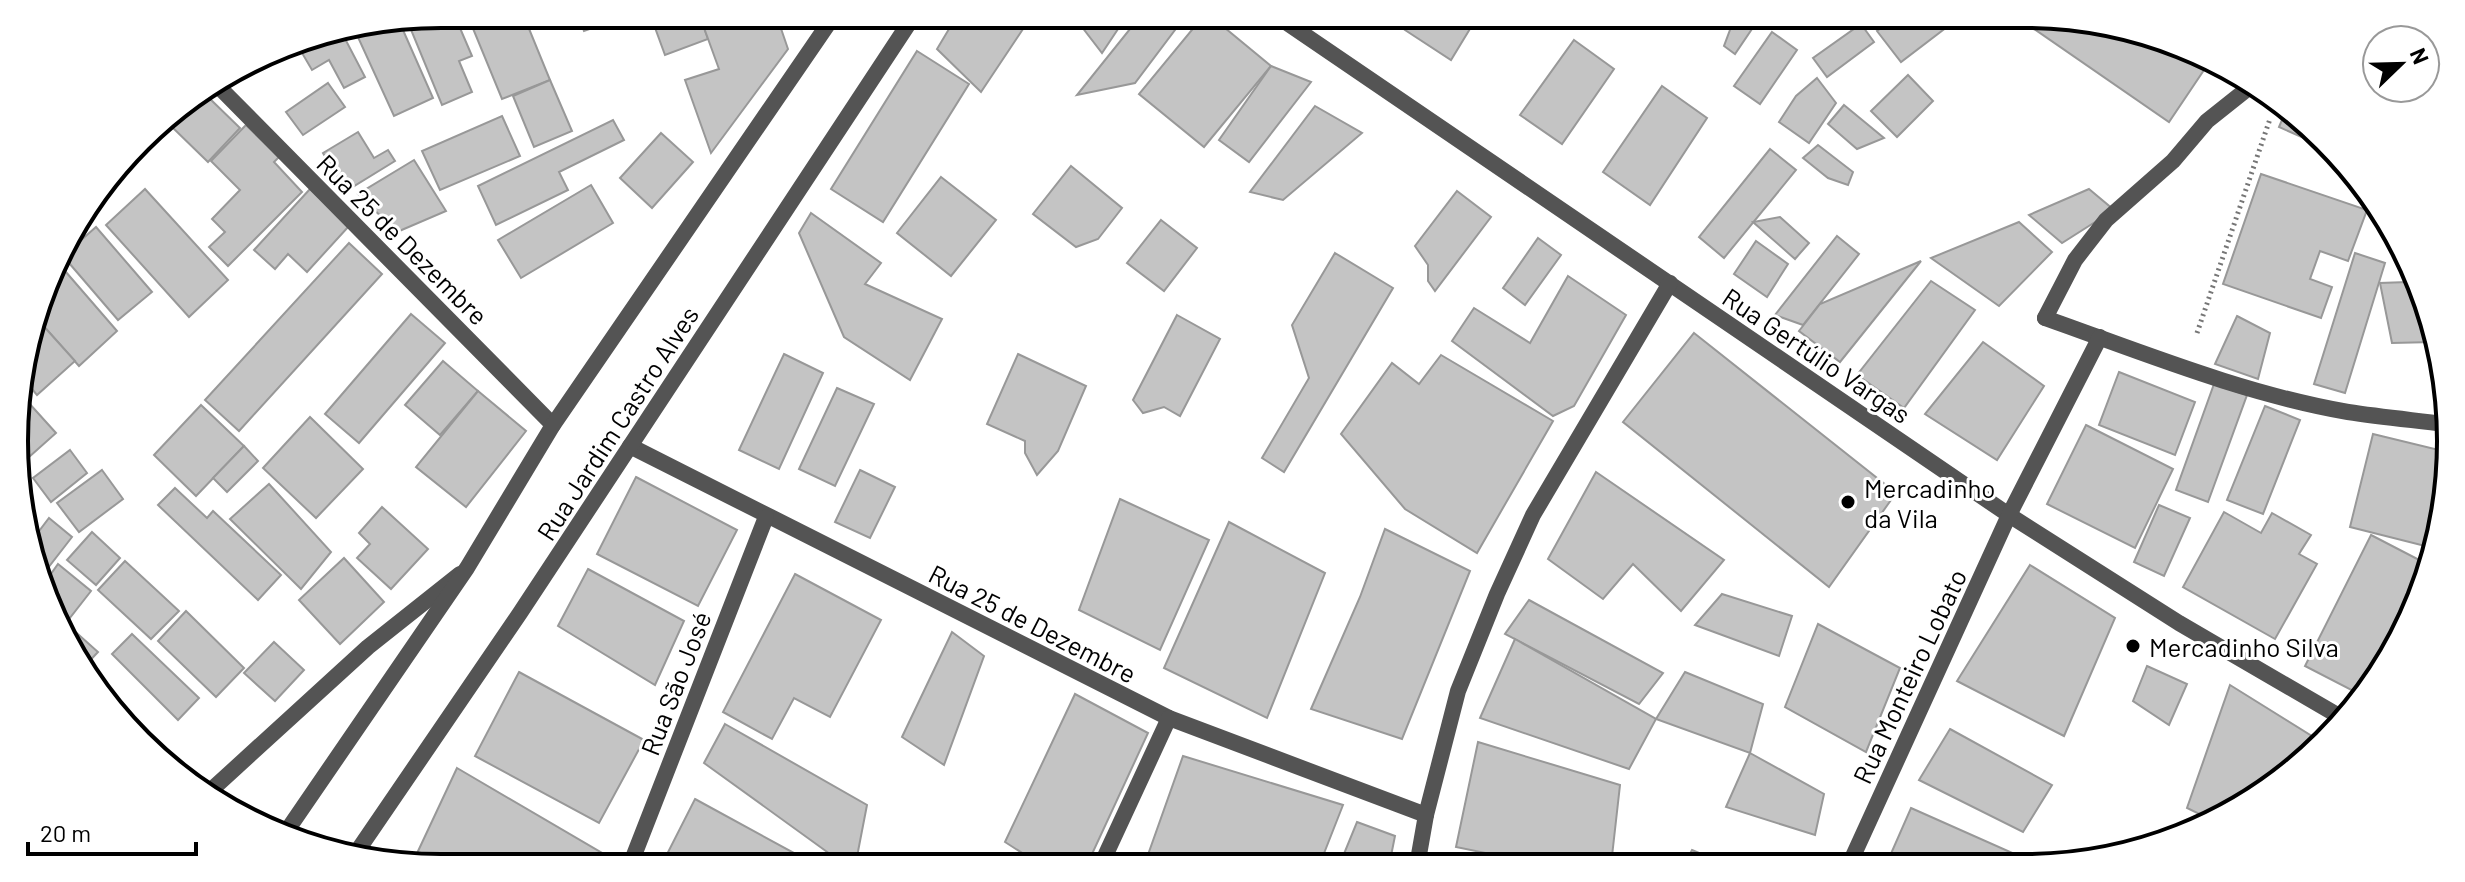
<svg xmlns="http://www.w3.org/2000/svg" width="2465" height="882" font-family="Barlow,sans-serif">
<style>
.building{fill:#c4c4c4;stroke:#989898;stroke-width:2}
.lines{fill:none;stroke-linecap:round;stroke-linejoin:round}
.path{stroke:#767676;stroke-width:5;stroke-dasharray:2 4;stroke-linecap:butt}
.service{stroke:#545454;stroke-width:16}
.minor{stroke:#545454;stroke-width:16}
.tertiary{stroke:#545454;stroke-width:16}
.poi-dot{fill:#000;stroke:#fff;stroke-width:3}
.labels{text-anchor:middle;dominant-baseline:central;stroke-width:6;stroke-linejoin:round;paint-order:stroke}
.street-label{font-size:26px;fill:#000;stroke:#fff}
.poi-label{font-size:26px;fill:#000;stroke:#fff;text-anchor:start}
.rim{fill:none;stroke:#000;stroke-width:4}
</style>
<rect width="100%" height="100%" fill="#fff"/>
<g class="building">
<polygon points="441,14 454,14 472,56 459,61 472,92 442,105 407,20"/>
<polygon points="467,14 523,14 550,80 502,99"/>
<polygon points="578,14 632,14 584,31"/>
<polygon points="650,14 699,14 708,39 665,55"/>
<polygon points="699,14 776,14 788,49 711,153 685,80 719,69"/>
<polygon points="958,14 1033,14 981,92 937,49"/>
<polygon points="1072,14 1128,14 1102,53"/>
<polygon points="1142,14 1187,14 1135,83 1077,95"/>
<polygon points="1205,14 1208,14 1271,66 1204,147 1139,94"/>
<polygon points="1415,14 1479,14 1451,60 1405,30"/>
<polygon points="1736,14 1757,14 1758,20 1735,54 1724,46"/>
<polygon points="1899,14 1964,14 1901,62 1877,31"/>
<polygon points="2034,15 2135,29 2194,58 2193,62 2204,70 2169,122 2027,24"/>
<polygon points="399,21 433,98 394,116 357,35 384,24"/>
<polygon points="1861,24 1874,42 1827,77 1813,58"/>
<polygon points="335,31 341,31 365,77 344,88 329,60 312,70 295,41 303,37 318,34 321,40"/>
<polygon points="1772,32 1797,50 1760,104 1734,86"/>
<polygon points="1574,40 1614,69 1562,144 1520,115"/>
<polygon points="917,51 969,84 883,222 831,189"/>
<polygon points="1271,66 1311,82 1249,162 1219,140"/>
<polygon points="1908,75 1933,101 1897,137 1871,111"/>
<polygon points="1817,78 1836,103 1809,143 1779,122 1796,96"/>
<polygon points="550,80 572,131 534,147 513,96"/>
<polygon points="328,83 345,107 303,135 286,112"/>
<polygon points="1662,86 1707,118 1650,205 1603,172"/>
<polygon points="205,94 240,128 208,162 173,128"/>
<polygon points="1844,105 1884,138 1857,149 1828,124"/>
<polygon points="1315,106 1362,133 1283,200 1250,192"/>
<polygon points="2288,106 2322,146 2279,127"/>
<polygon points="502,116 520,156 440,190 422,151"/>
<polygon points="613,120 624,140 559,172 568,190 496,225 478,186"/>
<polygon points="246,125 279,157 274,162 302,192 228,266 209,247 225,232 212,219 240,190 211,161"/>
<polygon points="358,132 374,158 388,150 395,161 346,191 323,153"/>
<polygon points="661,133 693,162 652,208 620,178"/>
<polygon points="1818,145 1853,172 1848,185 1828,178 1803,158"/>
<polygon points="1770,149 1796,170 1724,258 1699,237"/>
<polygon points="414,160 446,211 397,232 358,194"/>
<polygon points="1071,166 1122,208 1098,239 1076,247 1033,214"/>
<polygon points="2261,174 2367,210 2348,261 2320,251 2310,279 2332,287 2321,318 2223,284"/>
<polygon points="941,177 996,220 951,276 897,233"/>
<polygon points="591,185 613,223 521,278 498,240"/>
<polygon points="145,189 228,280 189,317 106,225"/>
<polygon points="310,189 349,226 307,272 288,254 275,269 254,250"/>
<polygon points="2089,189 2114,210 2062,243 2029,215"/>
<polygon points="1457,191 1491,217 1435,291 1428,281 1428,265 1415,246"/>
<polygon points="811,213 881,263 865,284 942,319 910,380 844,337 799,233"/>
<polygon points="1780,217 1809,243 1795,259 1753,222"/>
<polygon points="1161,220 1197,248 1164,291 1127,263"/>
<polygon points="2019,222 2052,252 1999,306 1931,258"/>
<polygon points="96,227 152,292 118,320 63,256"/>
<polygon points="1837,236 1859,254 1803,325 1775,315"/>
<polygon points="1538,238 1561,255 1525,305 1503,288"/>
<polygon points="1756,241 1788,264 1767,297 1734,274"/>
<polygon points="349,243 382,274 239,431 205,400"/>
<polygon points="1335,253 1393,288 1284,472 1262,458 1309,378 1292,325"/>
<polygon points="2355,253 2385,263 2345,393 2314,384"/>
<polygon points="1921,261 1840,362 1799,331 1820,304"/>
<polygon points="59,264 117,331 79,366 39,321"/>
<polygon points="1568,276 1626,315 1574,406 1553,416 1452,341 1474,308 1530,343"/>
<polygon points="1931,281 1975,310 1904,408 1857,375"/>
<polygon points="2408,282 2412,282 2433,342 2392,343 2380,283"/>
<polygon points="411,314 445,343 359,443 325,414"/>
<polygon points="1177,315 1220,339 1180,416 1164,407 1143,413 1133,400"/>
<polygon points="2237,316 2270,333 2258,379 2215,364"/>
<polygon points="39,321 75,361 37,395 21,376"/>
<polygon points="1694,333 1896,493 1829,587 1623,422"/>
<polygon points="1983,342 2044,386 1997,460 1925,414"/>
<polygon points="784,354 823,373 779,469 739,450"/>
<polygon points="1018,354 1086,386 1058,451 1037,475 1025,453 1025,441 987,424"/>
<polygon points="1441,355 1553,421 1477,553 1405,509 1341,434 1392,363 1419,384"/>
<polygon points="443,361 478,391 440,435 405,405"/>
<polygon points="2119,372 2195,402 2175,455 2099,425"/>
<polygon points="2214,384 2247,395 2208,502 2176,490"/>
<polygon points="837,388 874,404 835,486 799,469"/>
<polygon points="18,391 56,433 20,465"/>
<polygon points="478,391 526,431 466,507 416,467"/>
<polygon points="201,405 244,446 196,496 154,455"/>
<polygon points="2265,406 2300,420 2263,514 2227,500"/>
<polygon points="310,417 363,469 316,518 263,468"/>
<polygon points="2086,425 2173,469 2135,548 2047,504"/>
<polygon points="2373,434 2443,451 2437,549 2350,527"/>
<polygon points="244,446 258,461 227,492 213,478"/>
<polygon points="70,450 87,473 51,502 33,478"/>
<polygon points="102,470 123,499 79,532 57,503"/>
<polygon points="860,470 895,487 870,538 835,522"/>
<polygon points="1596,472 1724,560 1681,611 1633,564 1603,599 1548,559"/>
<polygon points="636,477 737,530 698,606 597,554"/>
<polygon points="269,484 331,552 301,589 230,519"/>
<polygon points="175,488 207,518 213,511 281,575 258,600 158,505"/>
<polygon points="1120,499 1209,540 1160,650 1079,610"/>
<polygon points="2159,505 2190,518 2164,576 2134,562"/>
<polygon points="382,507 428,549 391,589 357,558 370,544 359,533"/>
<polygon points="2224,512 2261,533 2272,513 2311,535 2299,554 2317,564 2275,639 2183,587"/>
<polygon points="49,518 72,537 44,573 30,543"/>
<polygon points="1229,522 1325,573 1267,718 1164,668"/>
<polygon points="1385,529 1470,571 1402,739 1311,709 1360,597"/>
<polygon points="92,532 120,558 96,585 67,560"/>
<polygon points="2371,535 2427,564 2361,695 2305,666"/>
<polygon points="344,558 384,602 340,644 299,600"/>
<polygon points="125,561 179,611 151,639 98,590"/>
<polygon points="58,564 91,591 69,619 58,610 46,581"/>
<polygon points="2030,565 2115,618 2064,736 1957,681"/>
<polygon points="588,569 684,621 655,685 558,626"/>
<polygon points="795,574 881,620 830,717 794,698 772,739 723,712"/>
<polygon points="1722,594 1792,616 1779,656 1695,625"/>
<polygon points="1529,600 1663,673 1639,704 1505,634"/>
<polygon points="186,611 244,668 216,697 158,641"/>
<polygon points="61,619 98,652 82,669"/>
<polygon points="1818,624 1900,668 1866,752 1785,707"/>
<polygon points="952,632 984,656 944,765 902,737"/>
<polygon points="132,634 199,698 178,720 112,654"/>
<polygon points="1515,639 1656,719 1629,769 1480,718"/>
<polygon points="274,642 304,670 275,701 244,673"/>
<polygon points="2147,666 2187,684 2169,725 2133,701"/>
<polygon points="519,672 644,740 599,823 475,756"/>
<polygon points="1685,672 1763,704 1750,753 1656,719"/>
<polygon points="2230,685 2323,743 2305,762 2216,822 2187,808"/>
<polygon points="1075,694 1148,733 1086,867 1044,867 1005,842"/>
<polygon points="725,724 867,805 855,867 848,867 704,763"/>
<polygon points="1950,729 2052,785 2023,832 1919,780"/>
<polygon points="1478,742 1620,785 1611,865 1544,865 1456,847"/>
<polygon points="1750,753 1824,794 1815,835 1726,807"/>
<polygon points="1183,756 1343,805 1319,866 1144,866"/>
<polygon points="457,768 602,853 594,868 441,868 412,864"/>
<polygon points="695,799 816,865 815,867 660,868"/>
<polygon points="1911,808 2035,863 1886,865"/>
<polygon points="1357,822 1395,836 1389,866 1339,866"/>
<polygon points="1692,850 1727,865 1684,865"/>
</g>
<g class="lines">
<polyline class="path" points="2197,333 2270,119"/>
<polyline class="service" points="2045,318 2075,260 2106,220 2173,161 2207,121 2251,86"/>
<g class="minor">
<polyline points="1274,14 2009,515 2179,623 2344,719"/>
<polyline points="218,86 553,425"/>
<path d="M2045,318c99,35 199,76 303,94 32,5 65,8 97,12"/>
<polyline points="630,446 1169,718 1426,815"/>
<polyline points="208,793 368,647 460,574"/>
<polyline points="1849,865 2009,515 2100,337"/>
<polyline points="1417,866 1426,815 1458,691 1497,594 1533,515 1670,283"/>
<polyline points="1100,867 1169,718"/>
<polyline points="629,868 766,517"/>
</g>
<g class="tertiary">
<polyline points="286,832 467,568 553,425 835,14"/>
<polyline points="354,856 520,613 915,14"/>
</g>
</g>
<g class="poi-dot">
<circle cx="1848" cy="502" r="8"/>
<circle cx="2133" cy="646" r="8"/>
</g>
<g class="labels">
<g class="street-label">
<text transform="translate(403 239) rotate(45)">Rua 25 de Dezembre</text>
<text transform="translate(1817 355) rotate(34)">Rua Gertúlio Vargas</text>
<text transform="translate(617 423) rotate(-57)">Rua Jardim Castro Alves</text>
<text transform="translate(1033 623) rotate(27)">Rua 25 de Dezembre</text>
<text transform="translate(1909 676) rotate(-65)">Rua Monteiro Lobato</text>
<text transform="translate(675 683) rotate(-69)">Rua São José</text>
</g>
<g class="poi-label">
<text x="1864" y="487">Mercadinho<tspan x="1864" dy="30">da Vila</tspan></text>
<text x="2149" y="646">Mercadinho Silva</text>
</g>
</g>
<path d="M0 0H2465V882H0ZM441 28H2024A413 413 0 0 1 2437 441V441A413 413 0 0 1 2024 854H441A413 413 0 0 1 28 441V441A413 413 0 0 1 441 28Z" fill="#fff" fill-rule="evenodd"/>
<path class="rim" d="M441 28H2024A413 413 0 0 1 2437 441V441A413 413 0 0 1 2024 854H441A413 413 0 0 1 28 441V441A413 413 0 0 1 441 28Z"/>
<g transform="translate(2401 64) rotate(67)"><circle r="38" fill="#ffffff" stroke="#999999" stroke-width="2"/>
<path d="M0-6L14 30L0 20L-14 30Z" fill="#000000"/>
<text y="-12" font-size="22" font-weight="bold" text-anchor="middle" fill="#000000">N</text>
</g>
<path d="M28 842v12h168v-12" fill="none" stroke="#000000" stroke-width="4"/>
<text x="40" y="842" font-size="24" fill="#000000" stroke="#ffffff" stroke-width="6" paint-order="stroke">20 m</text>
</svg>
